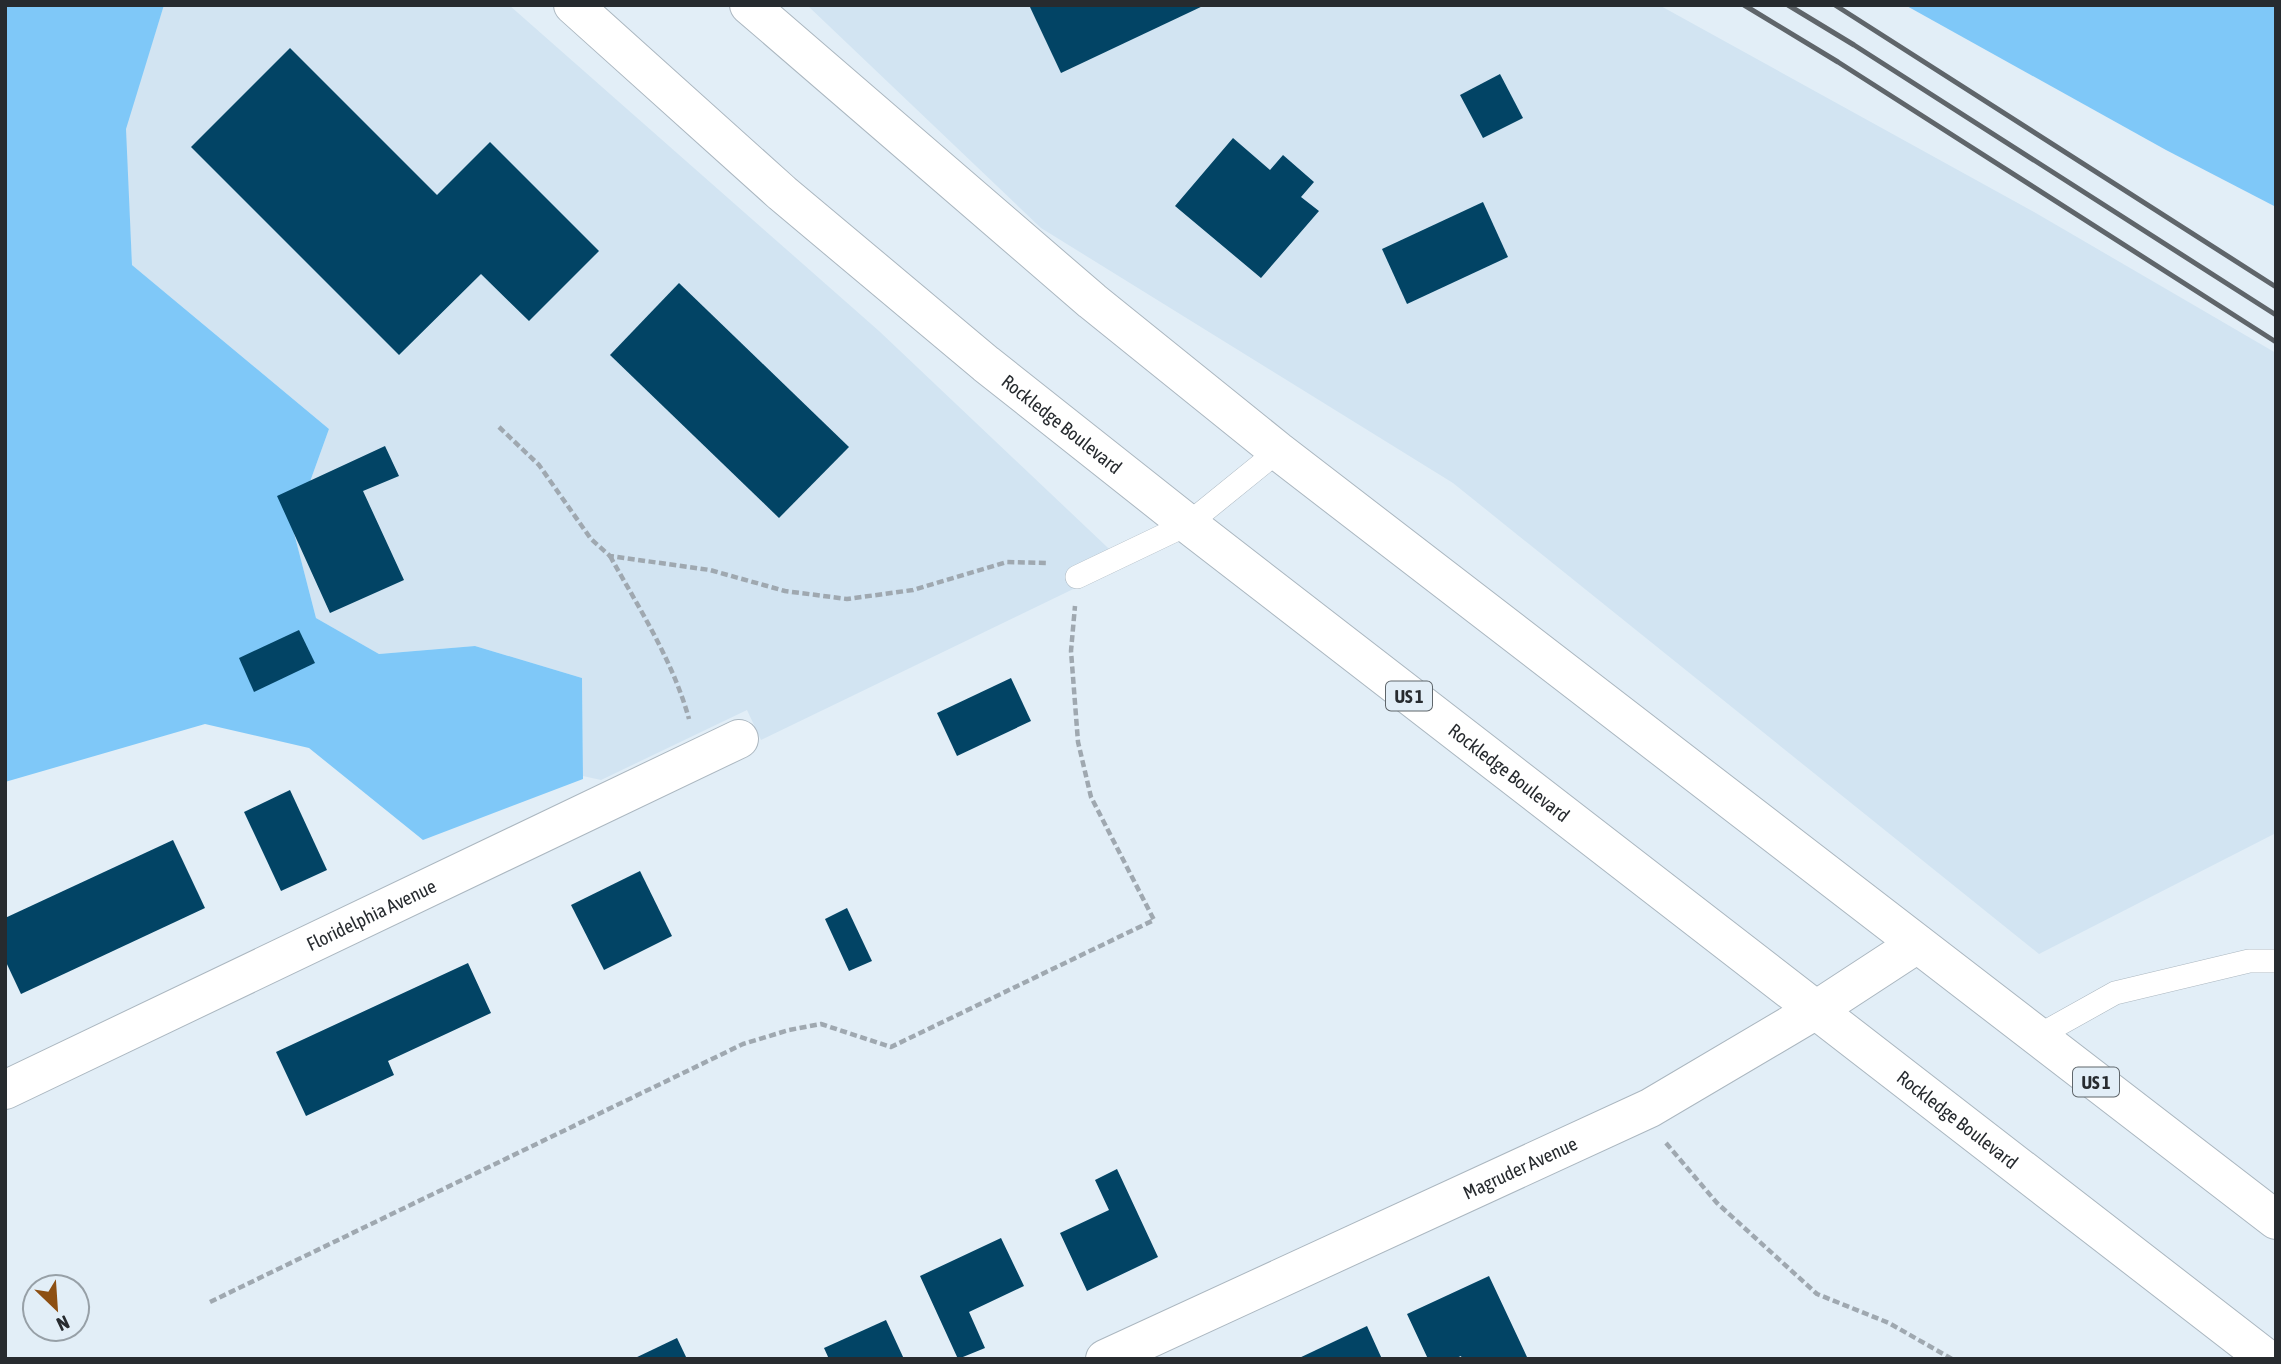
<svg xmlns="http://www.w3.org/2000/svg" width="2281" height="1364" font-family="'Asap Condensed',sans-serif">
<style>
.built{fill:#d2e4f2}
.green{fill:#7fc8f8}
.building{fill:#024465}
.lines{fill:none;stroke-linecap:round;stroke-linejoin:round}
.service-casing{stroke:#abb7c0;stroke-width:24}
.minor-casing{stroke:#abb7c0;stroke-width:40}
.primary-casing{stroke:#abb7c0;stroke-width:40}
.path{stroke:#9fa8b0;stroke-width:4.5;stroke-dasharray:7 3.5;stroke-linecap:butt}
.service{stroke:#fff;stroke-width:23}
.minor{stroke:#fff;stroke-width:38}
.primary{stroke:#fff;stroke-width:38}
.rail{stroke:#5f656a;stroke-width:5}
.labels{text-anchor:middle;dominant-baseline:central;stroke-width:7;stroke-linejoin:round;paint-order:stroke}
.shield{fill:#e2eef7;stroke:#5f666b;stroke-width:2}
.shield-label{font-size:18px;font-weight:bold;fill:#272b2f}
.street-label{font-size:19px;fill:#272b2f;stroke:#e2eef7}
</style>
<rect width="100%" height="100%" fill="#e2eef7"/>
<g class="built">
<polygon points="164,5 509,5 879,331 1125,564 761,740 747,710 601,780 583,776 582,678 475,646 379,654 316,618 293,529 329,429 132,265 125,129"/>
<polygon points="807,5 1659,5 2034,212 2276,353 2276,833 2039,954 1453,483 1041,228"/>
</g>
<g class="green">
<polygon points="5,5 164,5 126,129 132,265 329,429 293,529 316,618 379,654 475,646 582,678 583,779 423,840 309,748 205,724 5,782"/>
<polygon points="1905,5 2276,5 2276,207 2166,150"/>
</g>
<g class="building">
<polygon points="1029,5 1205,5 1061,73"/>
<polygon points="290,48 437,195 490,142 599,251 529,321 481,274 399,355 191,147"/>
<polygon points="1500,74 1523,118 1483,138 1460,95"/>
<polygon points="1233,138 1270,170 1283,155 1314,182 1301,197 1319,211 1261,278 1175,206"/>
<polygon points="1483,202 1508,257 1407,304 1382,249"/>
<polygon points="679,283 849,447 779,518 610,355"/>
<polygon points="385,446 399,476 363,491 404,580 330,613 277,496"/>
<polygon points="299,630 315,663 254,692 239,658"/>
<polygon points="1011,678 1031,721 957,756 937,713"/>
<polygon points="290,790 327,870 281,891 244,812"/>
<polygon points="173,840 205,908 21,994 5,960 5,918"/>
<polygon points="640,871 672,936 604,970 571,905"/>
<polygon points="847,908 872,961 849,971 825,919"/>
<polygon points="468,963 491,1013 388,1061 394,1075 306,1116 276,1052"/>
<polygon points="1117,1169 1158,1257 1087,1291 1060,1233 1109,1210 1095,1180"/>
<polygon points="1001,1238 1024,1286 969,1312 985,1348 958,1359 920,1276"/>
<polygon points="1489,1276 1527,1357 1462,1359 1461,1356 1454,1359 1428,1359 1407,1314"/>
<polygon points="886,1320 904,1359 829,1359 824,1348"/>
<polygon points="1367,1326 1382,1359 1297,1359"/>
<polygon points="677,1338 687,1359 633,1359"/>
</g>
<g class="lines">
<defs>
<g id="service">
<polyline points="1077,577 1188,524 1278,451"/>
<polyline points="2038,1036 2115,993 2249,961 2276,961"/>
</g>
<g id="minor">
<path id="s1" d="M5,1090l734,-351"/>
<path id="s2" d="M1105,1359l545,-251 166,-98 101,-66"/>
</g>
<g id="primary">
<path id="s3" d="M573,5l209,188 204,171 202,160 1079,835"/>
<polyline points="749,5 1092,301 1278,451 2276,1220"/>
</g>
</defs>
<use href="#service" class="service-casing"/>
<use href="#minor" class="minor-casing"/>
<use href="#primary" class="primary-casing"/>
<g class="path">
<polyline points="499,427 539,465 591,539 610,556 710,570 785,591 847,599 913,590 1007,562 1049,563"/>
<path d="M610,556c29,52 63,105 79,163"/>
<polyline points="1666,1143 1717,1203 1817,1294 1889,1323 1952,1359"/>
<polyline points="210,1302 743,1044 789,1030 821,1024 891,1047 1154,920 1091,797 1078,742 1071,651 1075,606"/>
</g>
<use href="#service" class="service"/>
<use href="#minor" class="minor"/>
<use href="#primary" class="primary"/>
<g class="rail">
<polyline points="1744,5 1838,62 2276,342"/>
<polyline points="1788,5 1854,45 2276,315"/>
<polyline points="1835,5 2276,287"/>
</g>
</g>
<g class="labels">
<g class="shield">
<rect x="1386" y="681.5" width="46" height="29" rx="5"/>
<rect x="2073" y="1067.5" width="46" height="29" rx="5"/>
</g>
<g class="shield-label">
<text x="1409" y="696">US 1</text>
<text x="2096" y="1082">US 1</text>
</g>
<g class="street-label">
<text stroke="none"><textPath href="#s3" startOffset="644">Rockledge Boulevard</textPath></text>
<text stroke="none"><textPath href="#s3" startOffset="1211">Rockledge Boulevard</textPath></text>
<text stroke="none"><textPath href="#s1" startOffset="406">Floridelphia Avenue</textPath></text>
<text stroke="none"><textPath href="#s3" startOffset="1778">Rockledge Boulevard</textPath></text>
<text stroke="none"><textPath href="#s2" startOffset="457">Magruder Avenue</textPath></text>
</g>
</g>
<rect width="2281" height="1364" fill="none" stroke="#272b2f" stroke-width="14"/>
<g transform="translate(56 1308) rotate(155)"><circle r="33" fill="#e2eef7" stroke="#97a0a7" stroke-width="2"/>
<path d="M0-5L12 26L0 18L-12 26Z" fill="#8d4f12"/>
<text y="-10" font-size="19" font-weight="bold" text-anchor="middle" fill="#272b2f">N</text>
</g>
</svg>
